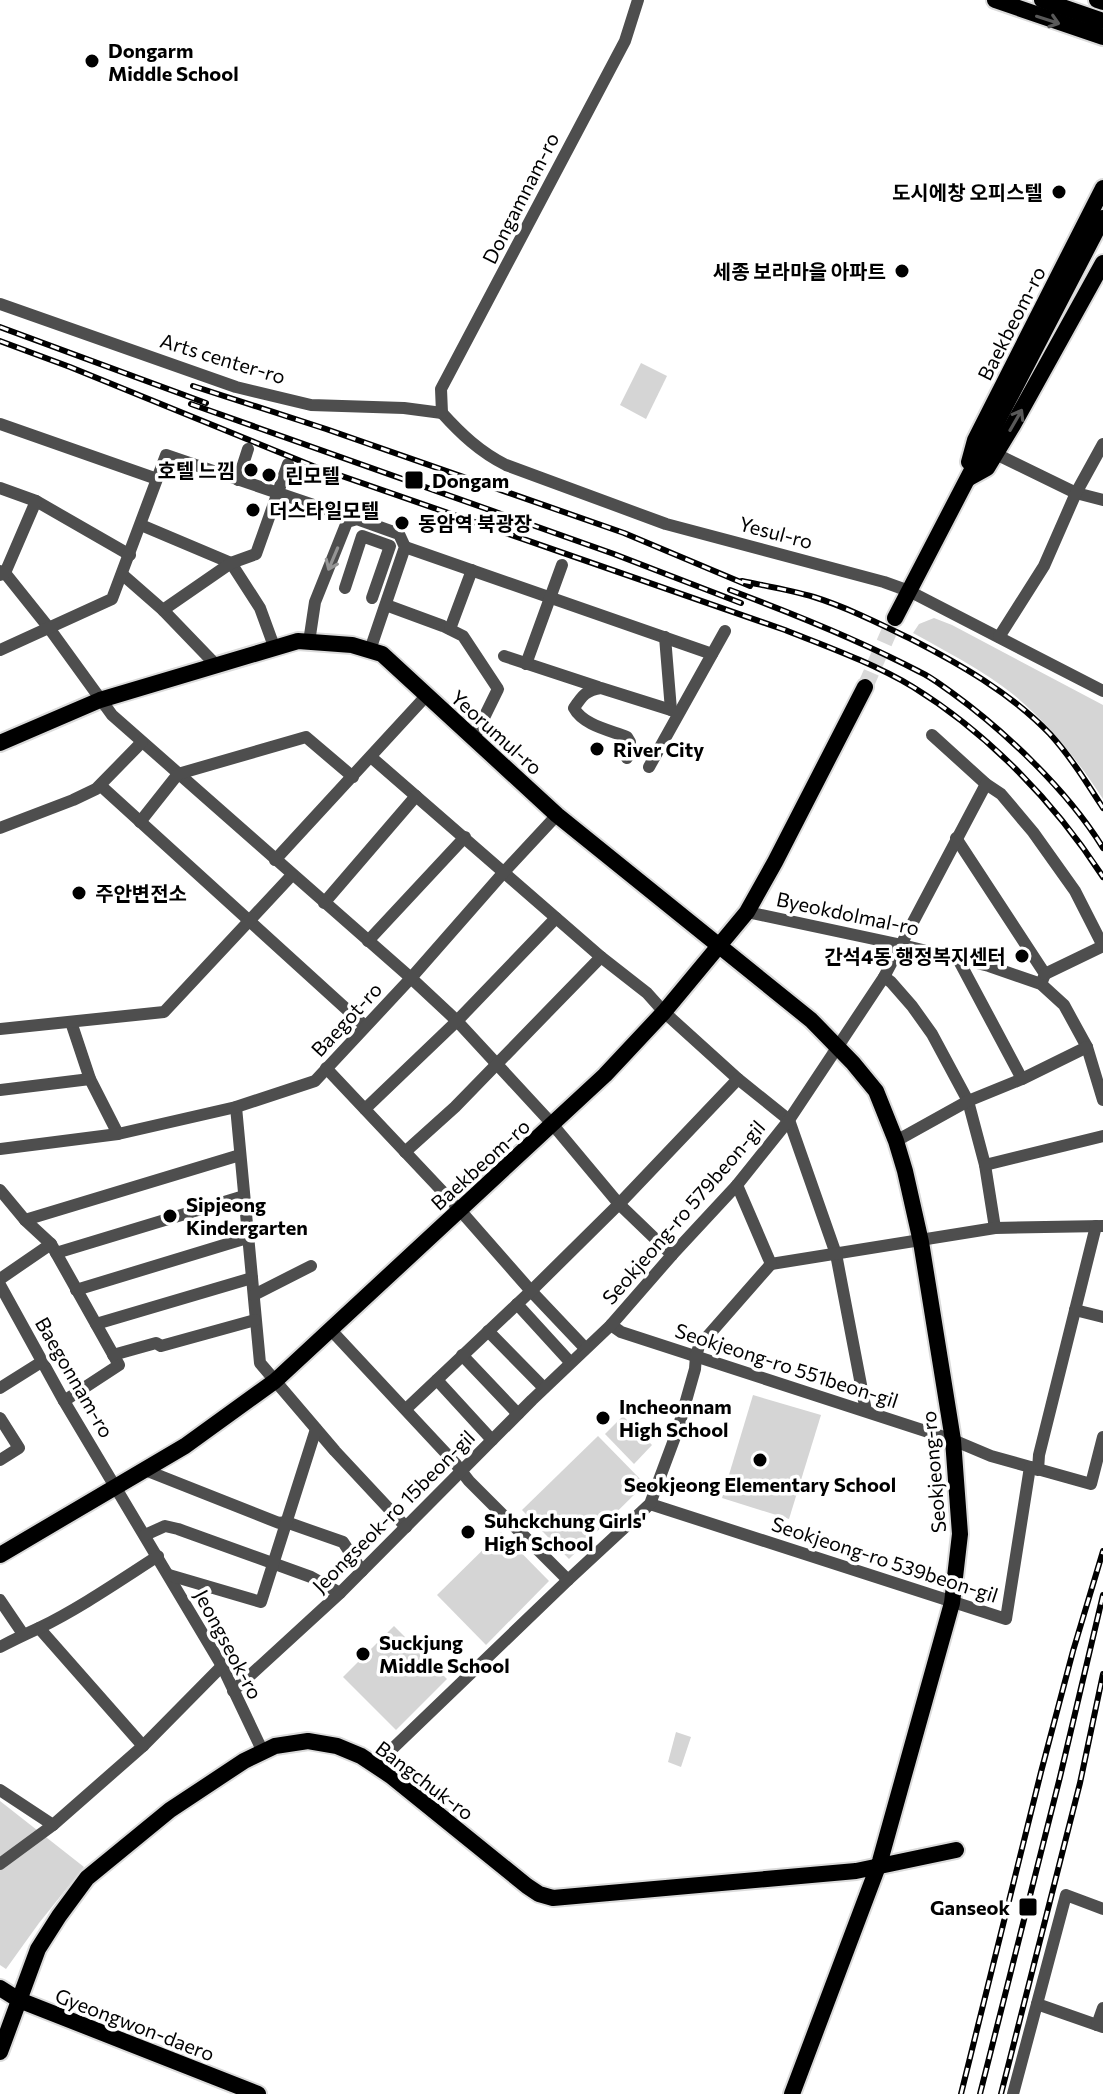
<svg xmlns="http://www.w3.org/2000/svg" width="1103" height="2094" font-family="Commissioner,'Noto Sans KR',sans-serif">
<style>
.green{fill:#d5d5d5}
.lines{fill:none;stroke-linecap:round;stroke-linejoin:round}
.major-tunnel{stroke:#d9d9d9;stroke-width:16;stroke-dasharray:16 8;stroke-linecap:butt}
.major-casing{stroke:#dbdbdb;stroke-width:20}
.minor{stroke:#4e4e4e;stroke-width:12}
.major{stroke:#000;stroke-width:16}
.rail-casing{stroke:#000;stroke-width:6}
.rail{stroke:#fff;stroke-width:3;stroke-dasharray:9;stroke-linecap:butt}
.oneway{stroke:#595959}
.oneway2{stroke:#959595}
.poi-dot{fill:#000;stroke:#fff;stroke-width:3}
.labels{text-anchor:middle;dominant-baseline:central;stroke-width:7;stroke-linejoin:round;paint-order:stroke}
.poi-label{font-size:20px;font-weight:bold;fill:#000;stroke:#fff;text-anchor:start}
.street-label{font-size:20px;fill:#000;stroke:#fff}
</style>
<rect width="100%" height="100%" fill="#fff"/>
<g class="green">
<polygon points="641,363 667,376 646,419 620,405"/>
<path d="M934,618l18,7 151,80v94c-23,-36 -56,-77 -89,-104 -31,-25 -67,-43 -101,-62l6,-9z"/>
<polygon points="753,1395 821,1415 789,1519 722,1498"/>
<polygon points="623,1416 652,1445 634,1464 605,1434"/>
<polygon points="598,1436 645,1484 569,1559 522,1510"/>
<polygon points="501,1532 549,1581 486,1645 437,1595"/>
<polygon points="394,1626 447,1679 396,1730 343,1677"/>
<polygon points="676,1732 691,1737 681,1767 668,1762"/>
<polygon points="0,1801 84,1867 39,1923 6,1969 0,1965"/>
</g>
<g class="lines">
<polyline class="major-tunnel" points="865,687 895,618"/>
<defs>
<g id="major">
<polyline points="995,0 1103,37"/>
<polyline points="1042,0 1103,21"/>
<polyline points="1097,0 1103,2"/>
<polyline points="969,462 975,440 1103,188"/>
<polyline points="969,478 987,468 1013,425 1103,263"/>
<polyline points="895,618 1103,218"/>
<polyline points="0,743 100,700 298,641 352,645 382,654 557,815 811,1020 853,1063 876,1091 896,1141 905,1171 921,1242 953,1440 960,1534 952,1603 880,1861 792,2094"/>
<polyline points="0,1555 185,1446 275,1381 605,1075 664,1012 747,912 775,862 865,687"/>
<polyline points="0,1988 19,2000 258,2094"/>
<polyline points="0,2052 38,1949 59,1916 87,1878 170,1810 244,1761 275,1746 308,1741 337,1746 361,1756 391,1776 527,1886 539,1894 553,1898 856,1871 956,1850"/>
</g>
</defs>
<use href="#major" class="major-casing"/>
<g class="minor">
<polyline points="0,304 236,387 311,405 404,408 442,413"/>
<path d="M442,413c19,21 38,39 64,52l160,59 218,58 25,9 194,100"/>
<polyline points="442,413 441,389 625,41 638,0"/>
<polyline points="0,424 157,479"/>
<polyline points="996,454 1076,493 1103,500"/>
<polyline points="238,480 248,449"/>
<polyline points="0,488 36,501 130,555"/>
<polyline points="141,525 231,563 260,608 275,649"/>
<polyline points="405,547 712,654"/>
<polyline points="0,571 5,573 49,628 112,715 411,978 457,1021 553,1125 619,1204 672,1255"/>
<polyline points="0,575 5,573 36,501"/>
<polyline points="123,575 163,610 216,665"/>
<polyline points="345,588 362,536 390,546 372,598"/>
<polyline points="386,605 443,626 463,636 498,689 474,738"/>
<polyline points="163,610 231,563 256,554 288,464"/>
<polyline points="450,629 472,570"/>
<polyline points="665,637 671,710 676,712"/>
<polyline points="999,637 1044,566 1076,493 1103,444"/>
<polyline points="309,642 315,602 347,522 357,519 399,534 405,547 370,650"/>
<polyline points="0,650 112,599 166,455 343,515"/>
<polyline points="504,656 598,687"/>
<polyline points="526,664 562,565"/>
<polyline points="932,735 986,784 1001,794 1033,832 1075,891 1103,946"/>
<polyline points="371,757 601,957 647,993 664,1012 738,1079 789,1120 836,1254 866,1411"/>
<path d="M627,758l3,-16 -3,-5c-18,-7 -44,-12 -53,-29 8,-12 12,-18 27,-20l70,22"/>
<polyline points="649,767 725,631"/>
<polyline points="101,786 365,1026"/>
<polyline points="140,822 178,774 306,737 353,777"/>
<polyline points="0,828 73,800 96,789 142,742"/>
<polyline points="956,838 1045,974 1041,984"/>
<polyline points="275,860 427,695"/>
<polyline points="324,903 416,796"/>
<polyline points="747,912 902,945 989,966 1041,984 1064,1005 1087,1047 1103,1100"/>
<polyline points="368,941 465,837"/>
<polyline points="958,959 1022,1079"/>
<polyline points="1045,974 1103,946"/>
<polyline points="884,977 891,982 912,1006 932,1034 968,1101 985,1165 995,1228"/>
<polyline points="71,1022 90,1079 118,1134"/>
<polyline points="0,1029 164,1012 292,875"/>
<polyline points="326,1068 459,1209 531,1291 585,1348"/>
<polyline points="0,1090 90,1079"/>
<polyline points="236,1107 260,1363 335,1451 406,1527"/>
<polyline points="365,1109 457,1021 556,918"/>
<polyline points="896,1141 968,1101 1022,1079 1087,1047"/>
<polyline points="0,1149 118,1134 236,1107 315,1081 411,978 504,872 557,815"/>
<polyline points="405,1152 455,1107 601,957"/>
<polyline points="985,1165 1103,1136"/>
<polyline points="0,1190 25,1220 51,1244 119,1365 64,1401"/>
<polyline points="25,1220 240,1155"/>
<polyline points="56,1253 244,1196"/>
<polyline points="771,1264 995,1228 1103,1226"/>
<polyline points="0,1279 51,1244"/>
<polyline points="0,1285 64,1401 222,1666 263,1752"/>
<polyline points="76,1290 247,1238"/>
<polyline points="254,1295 311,1266"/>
<polyline points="517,1304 570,1362"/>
<polyline points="1075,1310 1103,1317"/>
<polyline points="96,1324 252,1278"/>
<polyline points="611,1325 621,1332 953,1440 991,1456 1091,1484 1103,1437"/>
<polyline points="330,1329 455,1463 469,1481 568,1580"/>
<polyline points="488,1331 544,1388"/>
<polyline points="113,1355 156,1343 161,1346 255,1320"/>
<polyline points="462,1355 518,1414"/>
<polyline points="437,1380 492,1440"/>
<polyline points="0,1388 43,1361"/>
<polyline points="406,1409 531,1291 619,1204 738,1079"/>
<polyline points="0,1418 19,1448 0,1460"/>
<polyline points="145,1470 279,1523 286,1522 343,1542 362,1571"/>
<polyline points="1038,1470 1039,1455 1096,1226"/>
<polyline points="650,1504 1006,1619 1030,1467"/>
<polyline points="145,1535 165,1526 178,1529 311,1577 340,1593"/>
<polyline points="169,1575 261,1602 316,1429"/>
<polyline points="0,1600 23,1634"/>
<polyline points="39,1628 143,1746"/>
<path d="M0,1647c13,-7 26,-13 39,-19 41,-20 80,-47 119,-72"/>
<polyline points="233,1691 340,1593 532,1400 611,1325 672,1255 737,1185 789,1120 884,977 986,784"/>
<polyline points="381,1768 390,1751 568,1580 650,1504 678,1429 695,1369 696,1356 699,1346 771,1264 737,1185"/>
<polyline points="0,1790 53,1825"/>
<polyline points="0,1864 53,1825 143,1746 222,1666"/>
<polyline points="1037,2004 1103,2027"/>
<polyline points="1097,2025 1103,2008"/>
<polyline points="1013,2094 1066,1895 1103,1909"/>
</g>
<use href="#major" class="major"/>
<defs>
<g id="rail">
<polyline points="0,327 206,403"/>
<path d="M0,341l70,26 243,99 472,164c43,17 88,33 128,57 76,47 142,116 190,190"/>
<polyline points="193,386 326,429 624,533 750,586"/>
<polyline points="191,404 614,554 741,603"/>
<path d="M742,581c24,5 48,9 72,16 32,10 64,26 95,41 49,25 102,55 141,96 20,22 37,49 53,74"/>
<path d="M730,590c64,24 129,50 190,82 11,5 21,13 31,20 54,39 117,99 152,156"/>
<polyline points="961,2094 1041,1772 1073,1651 1103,1551"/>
<polyline points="980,2094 1060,1777 1103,1595"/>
<polyline points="1001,2094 1080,1783 1103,1674"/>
</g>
</defs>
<use href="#rail" class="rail-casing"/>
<use href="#rail" class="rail"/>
</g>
<defs><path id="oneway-shaft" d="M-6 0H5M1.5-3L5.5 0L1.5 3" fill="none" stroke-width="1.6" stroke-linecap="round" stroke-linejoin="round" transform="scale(2)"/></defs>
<g class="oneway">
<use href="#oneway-shaft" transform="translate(1048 20) rotate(18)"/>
<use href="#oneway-shaft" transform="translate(1016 420) rotate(-60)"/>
</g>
<use class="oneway2" href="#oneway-shaft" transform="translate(333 559) rotate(113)"/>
<g class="poi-dot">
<circle cx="92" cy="61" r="8"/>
<circle cx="1059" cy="192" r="8"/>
<circle cx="902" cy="271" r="8"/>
<circle cx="251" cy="470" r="8"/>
<circle cx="269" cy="475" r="8"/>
<rect x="404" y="470" width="20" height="20" rx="4"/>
<circle cx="253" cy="510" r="8"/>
<circle cx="402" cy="523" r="8"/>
<circle cx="597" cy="749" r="8"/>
<circle cx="79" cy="893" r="8"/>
<circle cx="1022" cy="956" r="8"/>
<circle cx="170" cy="1216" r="8"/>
<circle cx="603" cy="1418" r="8"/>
<circle cx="760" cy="1460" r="8"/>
<circle cx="468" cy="1532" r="8"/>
<circle cx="363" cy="1654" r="8"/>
<rect x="1018" y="1897" width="20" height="20" rx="4"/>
</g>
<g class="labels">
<g class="poi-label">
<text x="108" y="50">Dongarm<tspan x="108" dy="23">Middle School</tspan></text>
<text x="1043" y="192" text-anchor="end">도시에창 오피스텔</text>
<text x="886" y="271" text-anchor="end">세종 보라마을 아파트</text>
<text x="235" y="470" text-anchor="end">호텔 느낌</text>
<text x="285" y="475">린모텔</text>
<text x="432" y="480">Dongam</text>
<text x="269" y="510">더스타일모텔</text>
<text x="418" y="523">동암역 북광장</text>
<text x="613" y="749">River City</text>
<text x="95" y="893">주안변전소</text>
<text x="1006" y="956" text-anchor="end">간석4동 행정복지센터</text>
<text x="186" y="1204">Sipjeong<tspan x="186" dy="23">Kindergarten</tspan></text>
<text x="619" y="1406">Incheonnam<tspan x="619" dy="23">High School</tspan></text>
<text x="760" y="1484" text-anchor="middle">Seokjeong Elementary School</text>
<text x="484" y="1520">Suhckchung Girls'<tspan x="484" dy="23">High School</tspan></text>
<text x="379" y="1642">Suckjung<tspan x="379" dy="23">Middle School</tspan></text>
<text x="1010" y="1907" text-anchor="end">Ganseok</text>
</g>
<g class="street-label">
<text transform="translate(520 198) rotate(-63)">Dongamnam-ro</text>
<text transform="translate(1011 323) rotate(-63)">Baekbeom-ro</text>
<text transform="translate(223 358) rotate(17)">Arts center-ro</text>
<text transform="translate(776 532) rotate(15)">Yesul-ro</text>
<text transform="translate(497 732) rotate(42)">Yeorumul-ro</text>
<text transform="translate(848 913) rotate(12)">Byeokdolmal-ro</text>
<text transform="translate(346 1019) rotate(-47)">Baegot-ro</text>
<text transform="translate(480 1164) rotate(-42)">Baekbeom-ro</text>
<text transform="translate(683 1212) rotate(-49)">Seokjeong-ro 579beon-gil</text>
<text transform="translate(787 1365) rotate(18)">Seokjeong-ro 551beon-gil</text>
<text transform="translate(75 1377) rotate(60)">Baegonnam-ro</text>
<text transform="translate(933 1472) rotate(-95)">Seokjeong-ro</text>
<text transform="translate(393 1511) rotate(-45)">Jeongseok-ro 15beon-gil</text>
<text transform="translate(885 1559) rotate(18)">Seokjeong-ro 539beon-gil</text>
<text transform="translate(229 1644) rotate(62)">Jeongseok-ro</text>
<text transform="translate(425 1780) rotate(37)">Bangchuk-ro</text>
<text transform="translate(135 2024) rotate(21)">Gyeongwon-daero</text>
</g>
</g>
</svg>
